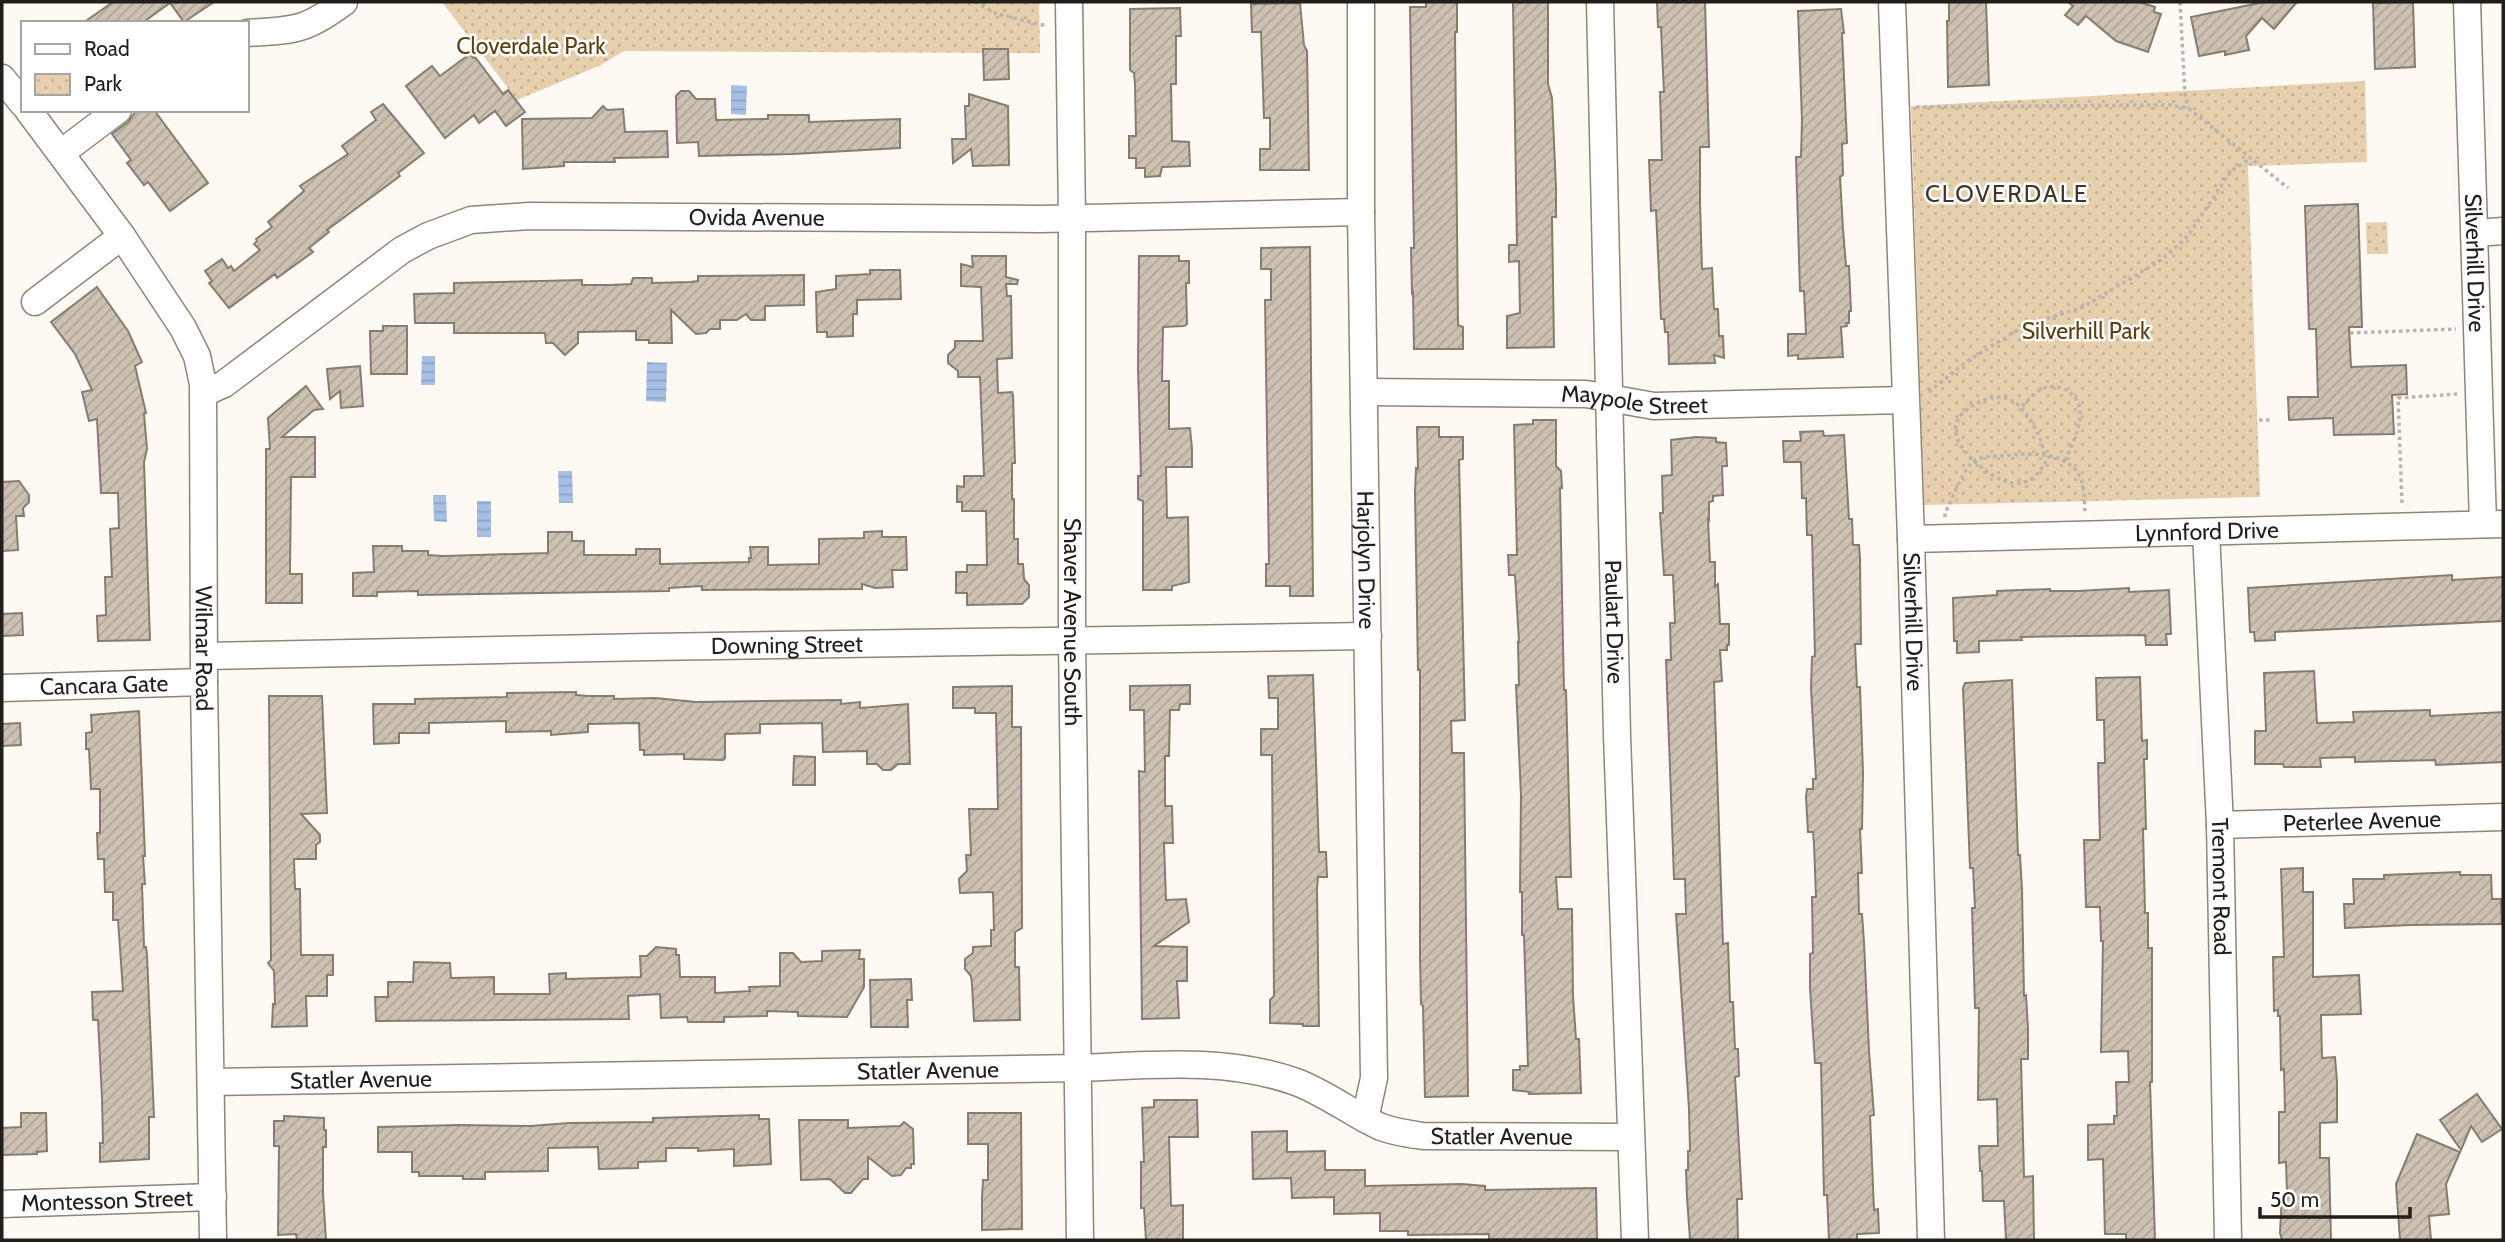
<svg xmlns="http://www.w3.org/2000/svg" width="2505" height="1242" font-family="Cabin,sans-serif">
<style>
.park{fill:url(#park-dots)}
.water{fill:url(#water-rules)}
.building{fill:url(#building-hatch);stroke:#867d6f;stroke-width:2}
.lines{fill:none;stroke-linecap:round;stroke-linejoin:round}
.minor-casing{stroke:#8f8678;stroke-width:29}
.path{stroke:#b9b4ae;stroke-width:3.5;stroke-dasharray:3.5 3.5;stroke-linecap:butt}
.minor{stroke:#fff;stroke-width:26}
.labels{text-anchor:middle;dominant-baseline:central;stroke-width:5;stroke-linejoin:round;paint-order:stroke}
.park-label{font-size:23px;fill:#5d4111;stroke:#fff}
.street-label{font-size:23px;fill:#221e19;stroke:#fff}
.neighbourhood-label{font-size:24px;letter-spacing:2px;fill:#3f362a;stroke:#fff}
</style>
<defs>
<pattern id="park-dots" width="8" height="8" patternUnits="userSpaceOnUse" patternTransform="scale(1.75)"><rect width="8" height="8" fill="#e6cfad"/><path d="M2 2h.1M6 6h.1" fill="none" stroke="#c5b194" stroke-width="1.8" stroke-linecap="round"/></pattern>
<pattern id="water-rules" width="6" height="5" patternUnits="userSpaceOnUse" patternTransform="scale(1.75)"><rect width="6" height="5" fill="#a5bfe5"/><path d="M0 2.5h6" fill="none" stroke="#8ea4c4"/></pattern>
<pattern id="building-hatch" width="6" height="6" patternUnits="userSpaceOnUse" patternTransform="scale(1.75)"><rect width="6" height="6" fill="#ccc1b2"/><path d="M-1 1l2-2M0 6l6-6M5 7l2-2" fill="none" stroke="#afa598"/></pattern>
</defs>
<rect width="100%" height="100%" fill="#fef9f3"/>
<g class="park">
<polygon points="442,2 1039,2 1040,53 624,51 601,65 517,100"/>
<polygon points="2365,81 2367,162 2248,166 2260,497 1924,505 1911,106"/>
<polygon points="2387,222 2388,254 2367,254 2366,223"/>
</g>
<g class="water">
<polygon points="731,85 747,86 746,115 731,114"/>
<polygon points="422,356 435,356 435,385 421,385"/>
<polygon points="647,362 667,363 666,402 646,401"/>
<polygon points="558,471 572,471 573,503 559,503"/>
<polygon points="433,495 446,495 447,522 434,521"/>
<rect x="477" y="501" width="14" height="36"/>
</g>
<g class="building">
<polygon points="113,2 214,2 184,22 170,3 142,23 83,23"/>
<polygon points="1426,2 1457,2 1457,32 1455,32 1458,325 1463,327 1463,349 1414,349 1413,292 1412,293 1411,248 1414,248 1410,7 1426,7"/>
<polygon points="1513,2 1548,2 1548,84 1552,98 1556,187 1556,217 1552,217 1554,347 1507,348 1507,316 1520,313 1519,261 1509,262 1509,245 1517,245"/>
<polygon points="1657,2 1705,2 1709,147 1700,147 1700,203 1702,269 1712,268 1714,309 1718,309 1719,336 1723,336 1724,358 1714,355 1715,363 1669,364 1668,332 1665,332 1664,319 1661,319 1656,210 1651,211 1649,160 1662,160 1660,92 1664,92 1662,51 1661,27 1658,27"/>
<polygon points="1949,2 1986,2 1989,85 1948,87 1947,21 1949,21"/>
<polygon points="2068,2 2139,2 2155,7 2154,12 2161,14 2148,52 2116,41 2086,16 2078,25 2065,15 2073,6"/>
<polygon points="2264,2 2297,2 2274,29 2262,18 2246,36 2249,50 2225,55 2225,51 2199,56 2191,17"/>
<polygon points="2413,2 2415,67 2375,69 2373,3"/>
<polygon points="1300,3 1304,45 1307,51 1309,170 1260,170 1260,149 1270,149 1270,118 1264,118 1261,32 1252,32 1251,4"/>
<polygon points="1180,8 1181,36 1176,36 1176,84 1171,84 1172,141 1189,142 1190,166 1162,167 1160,176 1145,177 1145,168 1136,168 1136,158 1129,158 1129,136 1136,136 1135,84 1134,73 1130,70 1130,9"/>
<polygon points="1841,9 1844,33 1842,33 1847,143 1842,144 1843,175 1840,177 1843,229 1846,266 1849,266 1851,311 1849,311 1849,323 1846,323 1847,326 1841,327 1843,357 1798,359 1798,355 1788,356 1788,334 1806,334 1804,291 1800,291 1796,157 1801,157 1802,120 1798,11"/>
<polygon points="983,49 1008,49 1009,79 984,80"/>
<polygon points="470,54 473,58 475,57 503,94 508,90 525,112 506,126 495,111 479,123 474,115 445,138 406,86 432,66 440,76"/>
<polygon points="681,91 689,91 696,99 715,99 716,120 768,119 768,115 809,115 809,122 900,119 900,148 793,154 699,156 698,142 677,143 676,96"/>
<polygon points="969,94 1008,106 1009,165 973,166 971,149 953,163 952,139 966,139 965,106 969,106"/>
<polygon points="383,104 424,153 398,173 400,176 327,230 329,232 309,248 313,252 277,278 275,274 229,308 209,283 212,281 205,271 222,259 228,268 231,266 234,271 260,250 254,244 257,241 256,239 272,227 268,222 304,191 300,186 348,154 342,146 376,120 371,112"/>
<polygon points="603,106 607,110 623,109 625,132 667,131 668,157 614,158 615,162 564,162 564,166 523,169 522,119 592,118"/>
<polygon points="137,110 154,110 208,183 170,211 148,182 144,185 127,163 131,160 112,134 128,122"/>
<polygon points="2358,204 2362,327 2349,327 2351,367 2406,365 2407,394 2392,395 2394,434 2334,435 2333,418 2289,420 2288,397 2318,397 2316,329 2309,329 2305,206"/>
<polygon points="1310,247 1313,596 1290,596 1290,586 1266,586 1266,564 1269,564 1265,300 1271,300 1271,269 1261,269 1261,248"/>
<polygon points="972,256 1006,256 1006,277 1018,280 1017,284 1006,284 1007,296 1011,296 1012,358 997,359 998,393 1012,392 1013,395 1015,463 1012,463 1012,499 1014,499 1014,539 1018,539 1018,564 1023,564 1024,579 1029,585 1029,597 1022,604 967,605 967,593 956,593 956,572 967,572 967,565 987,565 986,511 962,511 962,502 957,502 957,486 964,487 964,476 984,476 980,377 958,377 958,371 948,363 948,355 955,348 955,341 983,341 981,287 961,286 961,264 973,267"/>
<polygon points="1139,256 1179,256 1179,261 1189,261 1189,283 1186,283 1187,324 1184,326 1163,327 1162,381 1169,381 1169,429 1190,428 1192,449 1192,467 1166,467 1167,518 1188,517 1189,582 1172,586 1172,590 1143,590 1143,501 1138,499 1138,476 1141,476 1138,367"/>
<polygon points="870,270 900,270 901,299 857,300 857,314 853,314 853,336 827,337 827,332 817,332 816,292 836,289 836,276 870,274"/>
<polygon points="804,275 804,305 765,306 765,320 751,320 746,314 737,320 720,320 720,329 710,329 706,333 696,334 671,310 672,343 649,343 649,340 636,340 636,331 578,332 578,343 565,355 553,343 546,343 545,333 454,333 454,323 415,323 414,294 454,293 454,283 582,280 582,285 611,285 631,284 633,278 652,278 652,283 690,282 698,281 698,276"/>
<polygon points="97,287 128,331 142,362 135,366 146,413 144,414 147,449 144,462 150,640 98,641 97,616 106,615 105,577 112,577 110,529 119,528 118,493 101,493 97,419 89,421 82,392 92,390 75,354 51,322"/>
<polygon points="383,326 407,326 407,374 371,374 370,331 383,331"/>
<polygon points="360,366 363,406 341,408 340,391 330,399 327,369"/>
<polygon points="306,386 323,409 314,410 282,437 315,437 315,477 291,477 290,574 302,574 302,603 266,603 266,449 270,449 268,418"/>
<polygon points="1533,420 1556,420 1556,466 1561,471 1562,488 1560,488 1563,645 1564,690 1566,690 1571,877 1556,877 1558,909 1572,909 1573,996 1576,1039 1579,1039 1581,1093 1529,1094 1530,1092 1513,1090 1513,1070 1520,1070 1520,1066 1528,1066 1524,935 1522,935 1522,892 1520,892 1521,796 1516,685 1519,685 1518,642 1519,642 1515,575 1509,575 1508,555 1517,555 1514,425 1533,424"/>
<polygon points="1417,427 1439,427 1439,437 1463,437 1463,459 1459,460 1465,720 1451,721 1452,753 1464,753 1468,1096 1425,1097 1423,1006 1421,1004 1420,957 1420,670 1418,670 1415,493 1416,468 1418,469"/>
<polygon points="1823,431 1824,436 1844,435 1849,519 1852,519 1853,545 1859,545 1860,559 1861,644 1855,644 1857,687 1860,687 1863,773 1862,829 1860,829 1862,873 1858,873 1859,914 1862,914 1864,942 1869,1051 1874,1115 1870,1116 1874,1210 1878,1209 1879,1233 1857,1234 1857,1240 1829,1240 1827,1195 1824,1195 1821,1063 1815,1063 1810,988 1810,954 1813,953 1812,897 1816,897 1814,844 1813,832 1808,832 1806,797 1807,789 1813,789 1813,779 1816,779 1811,688 1812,657 1815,656 1812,535 1807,535 1806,498 1802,498 1801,462 1784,462 1783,441 1801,441 1800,432"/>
<polygon points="1696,437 1716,438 1716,442 1726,443 1727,466 1722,466 1723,495 1713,496 1713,501 1709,502 1709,520 1708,519 1710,562 1715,562 1715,587 1718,584 1720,624 1729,624 1729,645 1727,645 1727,650 1720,650 1722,681 1714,682 1723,944 1728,943 1730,1002 1733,1002 1735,1049 1738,1049 1739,1076 1735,1077 1742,1199 1737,1199 1738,1240 1690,1240 1687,1197 1686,1170 1688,1170 1688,1151 1690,1151 1689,1109 1676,914 1686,914 1685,879 1674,879 1666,660 1671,660 1670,623 1675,623 1673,575 1664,575 1660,513 1663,513 1662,476 1672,475 1671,440"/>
<polygon points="19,481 29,495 29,502 23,508 24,516 16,516 18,550 2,551 2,482"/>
<polygon points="882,531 882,537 906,537 907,570 892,570 893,587 875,588 862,584 862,589 702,590 702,586 669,588 669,591 418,595 418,591 377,592 377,596 353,596 353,573 374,572 373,546 402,546 402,551 428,551 428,555 443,556 548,553 548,532 572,532 572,541 584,541 584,555 636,555 636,549 660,549 660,564 749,562 749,558 751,558 750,547 768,547 768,565 819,564 819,539 864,538 864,532"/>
<polygon points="2452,575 2452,580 2503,577 2503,621 2275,632 2275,640 2255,641 2254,632 2250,632 2248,588"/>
<polygon points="2129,588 2129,592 2169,590 2171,634 2166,634 2167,645 2146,645 2145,635 2021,637 2022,640 1979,641 1979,652 1957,653 1957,641 1954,641 1953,598 1997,595 1997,591 2050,589 2050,591 2078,591"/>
<polygon points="22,613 23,635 2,636 2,614"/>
<polygon points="2314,671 2317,723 2354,722 2353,712 2430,710 2430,716 2503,712 2503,762 2436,765 2435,760 2355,762 2355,757 2320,758 2321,767 2284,767 2283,764 2255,764 2255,731 2266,731 2264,673"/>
<polygon points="1313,675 1319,852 1326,852 1327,877 1318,877 1317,889 1319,1026 1303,1026 1303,1024 1270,1023 1270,1000 1274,996 1272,755 1261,755 1261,729 1278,729 1278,698 1269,698 1268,676"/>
<polygon points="2140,677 2142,741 2147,740 2147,759 2144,759 2146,829 2143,829 2145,913 2148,913 2148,948 2152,948 2152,1082 2150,1082 2155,1240 2126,1240 2126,1234 2105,1234 2103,1159 2088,1160 2088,1125 2114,1124 2114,1116 2117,1116 2116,1082 2129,1082 2128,1051 2101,1052 2103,941 2101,941 2100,907 2086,907 2084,840 2100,840 2098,763 2105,763 2104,720 2097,720 2096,678"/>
<polygon points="2012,680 2018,855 2020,855 2022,890 2024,996 2026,995 2028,1029 2028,1059 2021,1059 2024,1177 2033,1176 2034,1240 2006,1240 2004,1201 1983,1201 1982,1171 1980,1171 1979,1146 1998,1146 1997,1099 1978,1100 1979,1008 1975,1008 1972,908 1975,908 1973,868 1970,868 1963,688 1965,683"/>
<polygon points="1190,685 1190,704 1180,704 1179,710 1170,710 1169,756 1165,756 1165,806 1172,806 1173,843 1164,843 1166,900 1186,899 1189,922 1154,946 1187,947 1187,981 1177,981 1179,1018 1142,1019 1139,775 1139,771 1145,772 1144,710 1130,710 1130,686"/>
<polygon points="1012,686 1012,727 1021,727 1022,928 1015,932 1015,967 1019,967 1020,1020 974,1021 972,984 971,976 965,969 965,959 973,953 973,947 991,946 991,930 994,930 993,892 960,893 959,879 967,871 966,855 971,855 969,809 998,809 996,713 975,713 975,708 953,708 953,687"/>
<polygon points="576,692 576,695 588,696 614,696 614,699 655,698 696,702 841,700 841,704 860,702 860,708 908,704 910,764 898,764 891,770 883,770 877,764 867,764 867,751 823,752 822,723 760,724 760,733 725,734 725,758 723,760 684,759 684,754 644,755 644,750 640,750 639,723 588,724 588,732 551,735 551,731 506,732 506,721 429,723 429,733 399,733 399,743 374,744 373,704 415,704 415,699 507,697 507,693"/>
<polygon points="269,696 322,696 327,813 301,814 320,835 320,842 316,845 316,859 294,859 295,889 300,889 301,955 333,955 333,975 327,975 327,996 306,996 307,1026 272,1027 273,1004 275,1004 274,971 268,963 271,960"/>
<polygon points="139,711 145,856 143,856 145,884 142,884 144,947 146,947 147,955 154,1117 149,1117 149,1159 100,1162 100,1143 103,1143 102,1097 98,1020 93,1020 92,992 123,991 118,920 113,920 113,892 105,892 104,859 98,859 97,833 100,833 100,789 91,789 89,749 86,749 86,733 92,732 91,715"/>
<polygon points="20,723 21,745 2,746 2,724"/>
<polygon points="794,756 815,757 815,785 793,785"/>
<polygon points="2303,868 2303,892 2313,892 2313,977 2359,975 2361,1014 2321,1015 2322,1058 2335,1057 2337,1082 2337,1122 2320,1123 2320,1158 2329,1158 2331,1240 2282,1240 2280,1233 2282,1193 2287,1193 2286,1162 2279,1163 2279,1112 2285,1112 2284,1069 2281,1070 2280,1016 2278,1016 2278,1010 2274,1011 2273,957 2284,957 2281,869"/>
<polygon points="2460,872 2460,875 2491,875 2492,899 2501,899 2502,924 2411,925 2345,928 2344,904 2354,904 2353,879 2384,879 2384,875"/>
<polygon points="656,947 676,949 676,955 679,955 680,977 715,977 715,993 750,991 749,987 780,986 780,953 793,953 801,962 822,961 822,951 860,950 859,959 864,959 864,987 847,1017 798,1016 798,1012 767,1011 767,1016 724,1017 724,1022 688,1022 687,1017 661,1018 660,994 628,996 629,1019 376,1021 375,997 388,997 388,982 413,982 414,962 450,963 451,978 494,977 494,994 550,994 549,974 566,973 566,979 641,977 640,956 647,956"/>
<polygon points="911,979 912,1000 907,1000 908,1027 871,1027 870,980"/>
<polygon points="2477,1094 2502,1129 2482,1142 2471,1126 2461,1150 2440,1120"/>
<polygon points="1154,1100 1197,1100 1198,1137 1169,1137 1171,1206 1183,1205 1183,1240 1146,1240 1144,1208 1141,1208 1141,1162 1144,1162 1142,1108 1154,1107"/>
<polygon points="21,1113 46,1113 47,1151 37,1152 37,1154 2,1155 2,1128 21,1127"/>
<polygon points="968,1113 1021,1113 1022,1229 982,1230 982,1198 983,1180 988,1180 988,1144 968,1144"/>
<polygon points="759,1115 759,1119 769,1119 771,1164 734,1166 734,1149 698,1151 698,1148 666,1148 666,1161 638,1162 638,1168 599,1169 598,1147 548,1148 548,1171 485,1172 485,1179 463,1179 463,1176 419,1176 419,1172 412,1172 412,1152 378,1152 378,1127 460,1125 531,1126 568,1123 653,1122 653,1118"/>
<polygon points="284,1116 324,1118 324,1130 326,1130 326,1147 323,1147 323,1193 326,1240 297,1240 296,1234 278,1235 279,1146 274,1146 274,1121 284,1121"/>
<polygon points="799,1120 848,1120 848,1128 900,1126 904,1122 913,1129 914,1164 911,1164 911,1168 906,1168 901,1175 892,1176 868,1157 868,1179 863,1179 851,1193 845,1193 830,1179 801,1180"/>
<polygon points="1287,1131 1287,1152 1325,1151 1325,1170 1365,1170 1365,1186 1462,1184 1485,1186 1485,1190 1596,1188 1597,1239 1489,1239 1489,1234 1408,1235 1408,1231 1380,1231 1380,1213 1334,1214 1334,1197 1292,1198 1291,1178 1253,1179 1252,1132"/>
<polygon points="2417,1134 2460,1152 2446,1184 2449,1214 2429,1216 2431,1240 2400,1240 2396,1184"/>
</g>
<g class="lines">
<defs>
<g id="minor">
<path id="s1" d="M1069,2l3,217v422l8,599"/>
<path id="s2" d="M1361,2v210l13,866 -9,41"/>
<path id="s3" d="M1600,2l17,733 18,505"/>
<path id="s4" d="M1892,2l19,537 20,701"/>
<path id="s5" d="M2467,2l16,522"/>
<path d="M247,33c48,-3 58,-2 97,-31"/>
<polyline points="2,78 23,104"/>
<path id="s6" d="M28,110l94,126 61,92 14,28 6,28 1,298 9,558"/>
<polyline points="61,153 118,110"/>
<polyline points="2475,233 2503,231"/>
<polyline points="35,302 122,236"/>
<path id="s7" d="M1364,392l222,2 68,12 251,-6"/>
<path id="s8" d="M204,393l20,-9 178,-134 26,-14 43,-16 58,-4 511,3 321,-7"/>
<path id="s9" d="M2206,532l14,293 8,415"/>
<path id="s10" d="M1911,539l592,-15"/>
<path id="s11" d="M204,656l446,-9 718,-11"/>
<path id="s12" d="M2,688l202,-6"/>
<path id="s13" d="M2220,825l283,-8"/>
<path id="s14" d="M212,1082l867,-14c72,-3 148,-11 217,14 30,11 56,32 85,45 13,5 28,7 42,9l207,1"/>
<path id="s15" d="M2,1204l211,-7"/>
</g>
</defs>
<use href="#minor" class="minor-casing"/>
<g class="path">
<polyline points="975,2 997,14 1047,26"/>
<polyline points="2180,2 2185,95 2188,108"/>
<polyline points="1916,107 2170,105 2188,108 2288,188"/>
<polyline points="2350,333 2456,329"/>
<polyline points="1929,392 1966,362 2026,325 2083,307 2161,260 2188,236 2231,171 2251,158"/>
<path d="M2022,406c7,-7 13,-14 22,-18 17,-6 36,7 36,25 0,17 -9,34 -16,49"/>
<polyline points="2259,420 2270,420"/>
<path d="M2044,455c-1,-12 -5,-20 -11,-30 -15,-28 -32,-36 -61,-19 -34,21 -8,48 13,64 27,20 48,19 64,-14"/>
<polyline points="2402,503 2398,398 2457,394"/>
<path d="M1945,517v-4c7,-13 18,-44 29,-52 7,-5 17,-5 26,-5 25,-2 64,-7 79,19 6,11 5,26 6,37"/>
</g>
<use href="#minor" class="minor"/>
</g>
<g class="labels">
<g class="park-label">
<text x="531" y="46">Cloverdale Park</text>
<text x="2086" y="331">Silverhill Park</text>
</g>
<g class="street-label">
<text stroke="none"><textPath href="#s8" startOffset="606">Ovida Avenue</textPath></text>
<text stroke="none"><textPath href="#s5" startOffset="261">Silverhill Drive</textPath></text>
<text stroke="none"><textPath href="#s7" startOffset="271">Maypole Street</textPath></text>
<text stroke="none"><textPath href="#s10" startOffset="296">Lynnford Drive</textPath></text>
<text stroke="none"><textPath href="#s2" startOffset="558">Harjolyn Drive</textPath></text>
<text stroke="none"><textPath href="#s1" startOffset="620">Shaver Avenue South</textPath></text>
<text stroke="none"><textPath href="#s3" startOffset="620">Paulart Drive</textPath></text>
<text stroke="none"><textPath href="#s4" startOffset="620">Silverhill Drive</textPath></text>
<text stroke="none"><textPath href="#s11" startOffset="583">Downing Street</textPath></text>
<text stroke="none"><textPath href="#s6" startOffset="592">Wilmar Road</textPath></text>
<text stroke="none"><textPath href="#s12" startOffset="102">Cancara Gate</textPath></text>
<text stroke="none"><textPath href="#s13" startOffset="142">Peterlee Avenue</textPath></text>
<text stroke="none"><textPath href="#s9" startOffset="355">Tremont Road</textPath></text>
<text stroke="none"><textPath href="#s14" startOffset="716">Statler Avenue</textPath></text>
<text stroke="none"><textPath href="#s14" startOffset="149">Statler Avenue</textPath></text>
<text stroke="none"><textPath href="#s14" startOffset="1304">Statler Avenue</textPath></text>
<text stroke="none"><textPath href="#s15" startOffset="105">Montesson Street</textPath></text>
</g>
<g class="neighbourhood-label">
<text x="2007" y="193">CLOVERDALE</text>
</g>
</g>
<rect width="2505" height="1242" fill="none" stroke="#221e19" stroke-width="7"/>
<rect x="21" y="21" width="228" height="91" fill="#ffffff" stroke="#a7a5a3" stroke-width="2"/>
<rect x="35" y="44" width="35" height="10" fill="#ffffff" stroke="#a7a5a3" stroke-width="2"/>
<text x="84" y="56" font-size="21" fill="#221e19">Road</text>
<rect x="35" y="74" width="35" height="21" fill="url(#park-dots)" stroke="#a7a5a3" stroke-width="2"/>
<text x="84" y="91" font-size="21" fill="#221e19">Park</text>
<path d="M2260 1207v10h150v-10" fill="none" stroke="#221e19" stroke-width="3.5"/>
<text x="2270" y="1207" font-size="21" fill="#221e19" stroke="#ffffff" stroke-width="5" paint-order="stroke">50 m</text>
</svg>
